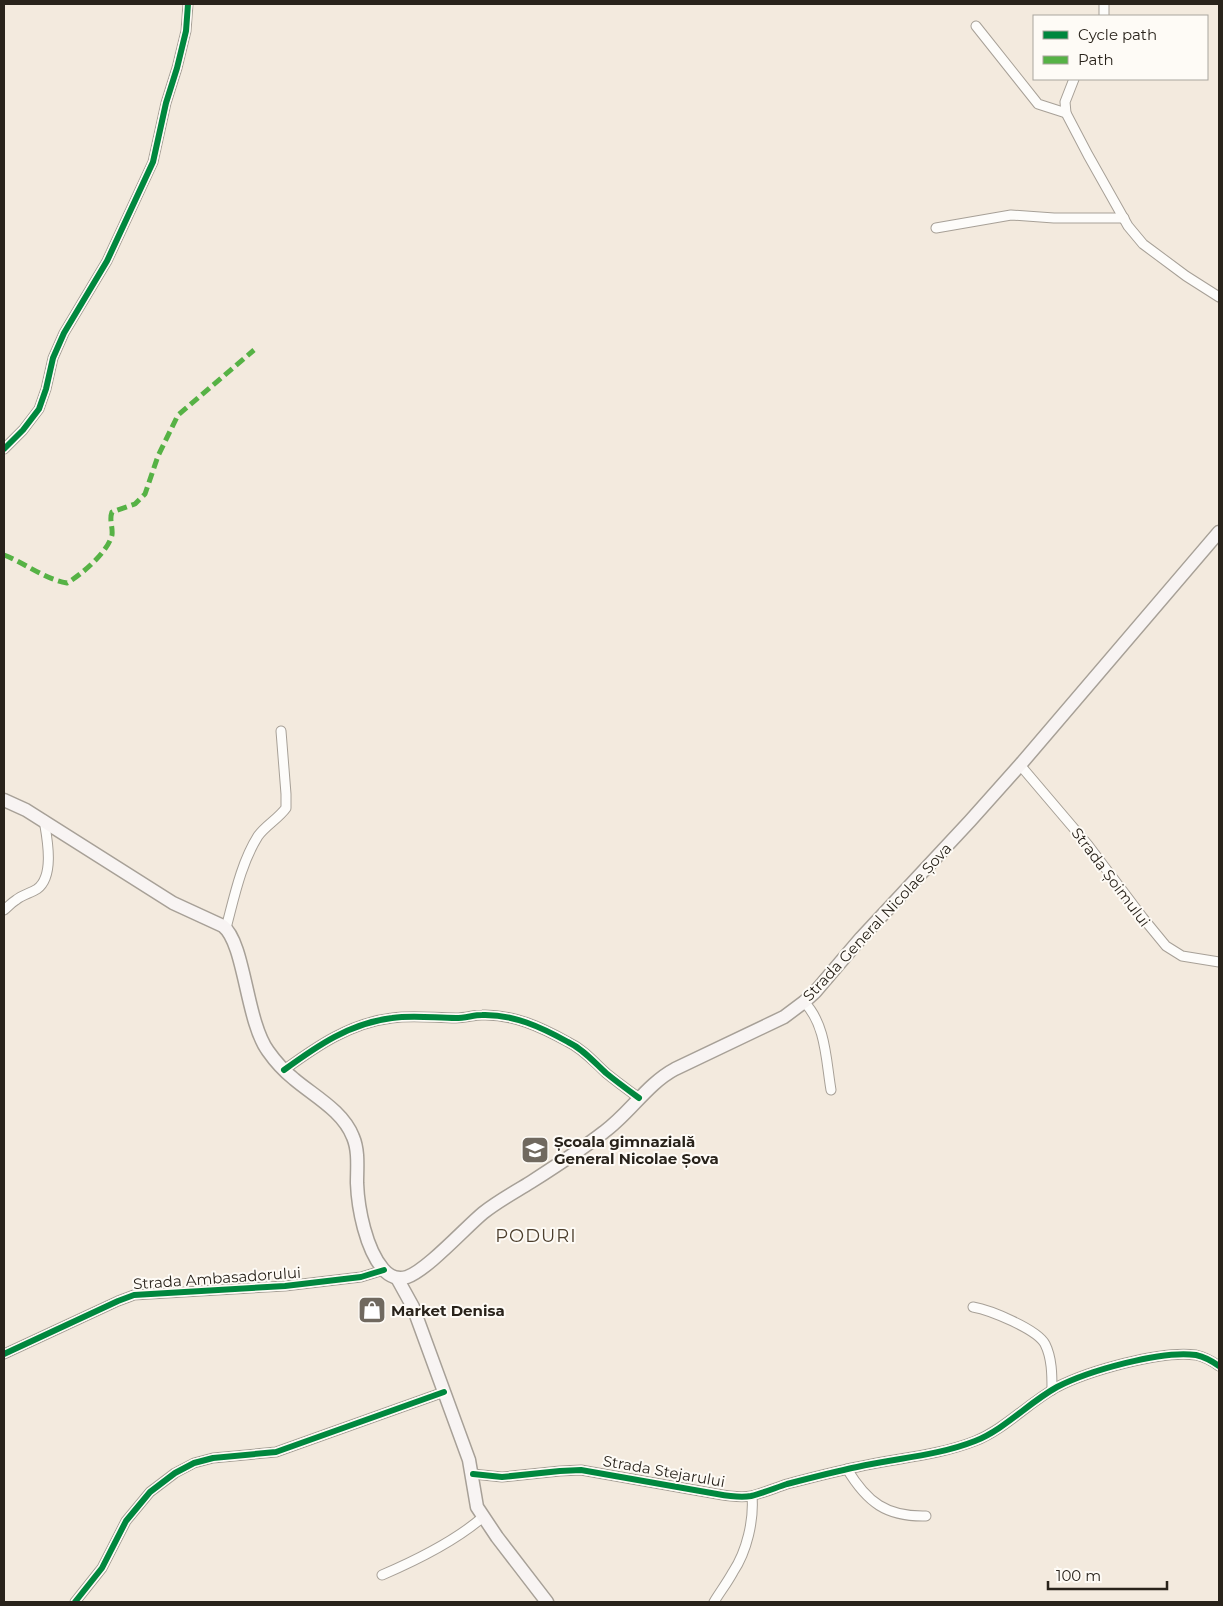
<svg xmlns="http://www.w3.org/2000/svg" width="1223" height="1606" font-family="Montserrat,sans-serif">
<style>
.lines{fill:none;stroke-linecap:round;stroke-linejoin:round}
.street-casing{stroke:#a7a097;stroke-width:11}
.secondary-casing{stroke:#a7a097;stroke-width:15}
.street{stroke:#fdfcfa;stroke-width:9}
.secondary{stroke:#f8f4f3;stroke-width:12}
.quiet{stroke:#56b245;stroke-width:5;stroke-dasharray:10 5;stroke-linecap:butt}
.cycleway-casing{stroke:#fefbf6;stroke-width:9}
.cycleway{stroke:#00873e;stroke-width:6}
.labels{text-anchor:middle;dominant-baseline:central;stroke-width:4;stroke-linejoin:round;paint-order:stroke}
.street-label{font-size:15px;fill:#29231b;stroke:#fefbf6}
.poi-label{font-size:15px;font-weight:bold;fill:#29231b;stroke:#fefbf6;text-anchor:start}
.quarter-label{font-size:18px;letter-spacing:1px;fill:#4c3e2c;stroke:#fefbf6}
</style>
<rect width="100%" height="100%" fill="#f3eade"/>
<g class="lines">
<defs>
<g id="street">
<polyline points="1104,16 1104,4"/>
<polyline points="976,26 1038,104 1066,113"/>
<polyline points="1074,79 1065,102 1066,113 1088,155 1128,226 1143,244 1186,276 1219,297"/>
<polyline points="936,228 1011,215 1054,218 1124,218"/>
<polyline points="4,449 23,430 39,409 46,389 53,358 64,333 107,261 153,162 166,103 177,68 186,31 188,4"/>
<polyline points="1020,765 1088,845 1143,918 1166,946 1182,956 1219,962"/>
<path d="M4,910c4,-3 7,-7 12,-10 6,-5 15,-7 21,-11 18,-13 10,-51 7,-69"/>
<path d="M226,928c8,-30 15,-65 32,-92 8,-11 20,-17 28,-28v-14l-5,-63"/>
<path d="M804,1002c22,22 22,59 27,88"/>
<path d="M284,1070c33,-24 66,-47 108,-52 21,-3 43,0 64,0 9,0 18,-3 26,-3 31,-1 59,12 86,27 15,7 26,20 38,31 11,9 22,17 33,25"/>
<path d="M973,1307c17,3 64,22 72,37 7,14 7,31 7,46"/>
<polyline points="4,1354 118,1301 134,1295 285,1286 361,1277 384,1270"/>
<path d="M847,1469c20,33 39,48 79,47"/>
<path d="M473,1474l29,3 58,-6 21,-1 136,24c11,2 23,4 34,2 12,-3 24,-8 36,-12 23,-6 46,-12 70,-17 39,-9 80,-11 118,-26 30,-12 53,-38 82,-54 31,-16 104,-37 139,-32 9,2 16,6 23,11"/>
<path d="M382,1575c35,-15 72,-33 101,-58"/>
<polyline points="75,1602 102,1568 126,1521 150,1492 175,1473 194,1463 213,1458 276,1452 444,1392"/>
<path d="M714,1602c6,-10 13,-19 19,-30 14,-21 21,-52 19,-76"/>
</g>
<g id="secondary">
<path d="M4,800l22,10 147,93 50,23c22,17 23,95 45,125 7,10 16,20 26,28 20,17 49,32 59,58 6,14 4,31 4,46 1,26 9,66 26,86 6,7 15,11 24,8 20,-7 58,-49 76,-64 15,-12 32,-21 48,-31 25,-16 50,-32 73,-50 26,-19 43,-48 71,-63l109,-52 20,-15 11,-10 46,-54 109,-117 50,-56 199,-233"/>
<polyline points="397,1278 413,1307 469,1460 477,1507 497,1537 547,1602"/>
</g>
</defs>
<use href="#street" class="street-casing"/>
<use href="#secondary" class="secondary-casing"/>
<use href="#street" class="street"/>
<use href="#secondary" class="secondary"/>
<path class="quiet" d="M4,555c21,8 40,24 63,28 14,-8 41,-31 45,-48 1,-8 -3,-15 0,-23l23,-8 10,-10 13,-38 20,-41 76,-65"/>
<defs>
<g id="cycleway">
<polyline points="4,449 23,430 39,409 46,389 53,358 64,333 107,261 153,162 166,103 177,68 186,31 188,4"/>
<path d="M284,1070c33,-24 66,-47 108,-52 21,-3 43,0 64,0 9,0 18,-3 26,-3 31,-1 59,12 86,27 15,7 26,20 38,31 11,9 22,17 33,25"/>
<polyline points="4,1354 118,1301 134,1295 285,1286 361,1277 384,1270"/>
<path d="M473,1474l29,3 58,-6 21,-1 136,24c11,2 23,4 34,2 12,-3 24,-8 36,-12 23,-6 46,-12 70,-17 39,-9 80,-11 118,-26 30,-12 53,-38 82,-54 31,-16 104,-37 139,-32 9,2 16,6 23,11"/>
<polyline points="75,1602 102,1568 126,1521 150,1492 175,1473 194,1463 213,1458 276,1452 444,1392"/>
</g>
</defs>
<use href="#cycleway" class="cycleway-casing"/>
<use href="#cycleway" class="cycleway"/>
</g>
<defs>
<symbol id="school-square" viewBox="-11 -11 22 22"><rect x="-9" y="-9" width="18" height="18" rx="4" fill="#70695f" stroke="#fefbf6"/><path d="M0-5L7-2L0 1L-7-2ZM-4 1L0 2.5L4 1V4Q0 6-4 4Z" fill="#fff"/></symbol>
<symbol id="shop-square" viewBox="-11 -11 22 22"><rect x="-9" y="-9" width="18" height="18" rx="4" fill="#70695f" stroke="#fefbf6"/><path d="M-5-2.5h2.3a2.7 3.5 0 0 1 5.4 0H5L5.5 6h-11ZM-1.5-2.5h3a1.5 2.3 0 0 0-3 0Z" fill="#fff"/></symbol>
</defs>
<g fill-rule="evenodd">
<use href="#school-square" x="519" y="1134" width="32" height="32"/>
<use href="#shop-square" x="356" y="1294" width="32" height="32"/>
</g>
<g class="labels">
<g class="street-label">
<text transform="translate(1111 877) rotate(53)">Strada Șoimului</text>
<text transform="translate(877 922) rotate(-47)">Strada General Nicolae Șova</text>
<text transform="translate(217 1278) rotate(-4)">Strada Ambasadorului</text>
<text transform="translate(664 1471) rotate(10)">Strada Stejarului</text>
</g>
<g class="poi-label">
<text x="554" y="1141">Școala gimnazială<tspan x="554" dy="17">General Nicolae Șova</tspan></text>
<text x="391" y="1310">Market Denisa</text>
</g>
<g class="quarter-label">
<text x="536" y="1236">PODURI</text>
</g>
</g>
<rect width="1223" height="1606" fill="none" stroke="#29231b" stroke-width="10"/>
<rect x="1033" y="15" width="175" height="65" fill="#fefbf6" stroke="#a9a59e"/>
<rect x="1043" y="31" width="25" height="8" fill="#00873e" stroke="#a9a59e"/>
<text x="1078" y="40" font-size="15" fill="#29231b">Cycle path</text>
<rect x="1043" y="56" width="25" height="8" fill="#56b245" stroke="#a9a59e"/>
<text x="1078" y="65" font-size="15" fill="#29231b">Path</text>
<path d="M1048 1581v8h119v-8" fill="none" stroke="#29231b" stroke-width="2.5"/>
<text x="1056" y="1581" font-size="15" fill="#29231b" stroke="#fefbf6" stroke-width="4" paint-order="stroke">100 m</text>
</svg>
